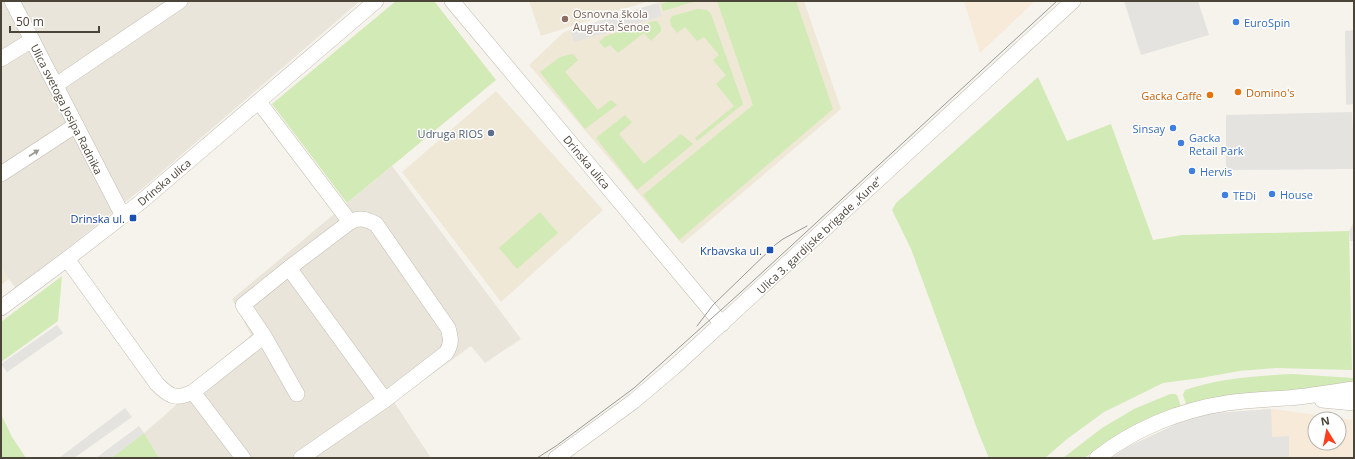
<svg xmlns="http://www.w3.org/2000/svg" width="1355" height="459" font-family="'Open Sans',sans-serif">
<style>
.residential{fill:#eae5da}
.commercial{fill:#f7ead8;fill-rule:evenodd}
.education{fill:#efe8d6}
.green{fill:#d2eab5}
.parking{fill:#e5e3e0}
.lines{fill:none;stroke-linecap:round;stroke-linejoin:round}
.minor-casing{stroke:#c2bbae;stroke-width:16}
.minor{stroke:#fff;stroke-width:15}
.tram{stroke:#9a9a9a;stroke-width:1}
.oneway{fill:#9c9892}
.education-dot{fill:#8d6e63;stroke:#fff;stroke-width:1.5}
.shop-dot{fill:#3f7fe0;stroke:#fff;stroke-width:1.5}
.food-dot{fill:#e8710a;stroke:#fff;stroke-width:1.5}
.service-dot{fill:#5c6f8a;stroke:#fff;stroke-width:1.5}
.transit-dot{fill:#1a4fb4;stroke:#fff;stroke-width:1.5}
.labels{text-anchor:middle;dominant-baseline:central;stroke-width:3;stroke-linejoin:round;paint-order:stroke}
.education-label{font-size:11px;fill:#785e54;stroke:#fff;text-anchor:start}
.shop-label{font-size:11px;fill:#366cbe;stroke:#fff;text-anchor:start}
.food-label{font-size:11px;fill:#c56008;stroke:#fff;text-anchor:start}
.street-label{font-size:11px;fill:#4b4439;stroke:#fff}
.service-label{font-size:11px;fill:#4e5e75;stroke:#fff;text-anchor:end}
.transit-label{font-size:11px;fill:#164399;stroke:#fff;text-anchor:end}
</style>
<rect width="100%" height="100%" fill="#f6f3ec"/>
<g class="residential">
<polygon points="1,1 360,1 143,188 16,289 1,268"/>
<polygon points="392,166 521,339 485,363 471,346 394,402 431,458 159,458 144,433 164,416 251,335 232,299"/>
</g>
<g class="commercial">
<polygon points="964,1 1035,1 980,53"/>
<path d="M1273,409l79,11 1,38h-241l15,-11 52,-24 36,-10zM1315,419h24v24h-24z"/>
</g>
<g class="education">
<polygon points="529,1 649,1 541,36"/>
<polygon points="663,1 804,1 841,109 682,244 529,65 564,32"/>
<polygon points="496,91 603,210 501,302 402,172"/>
<polygon points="1,268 9,279 1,285"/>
</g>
<g class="green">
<polygon points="396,1 434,1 496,80 347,203 272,104"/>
<polygon points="672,1 696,1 663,11 661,4"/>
<polygon points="717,1 796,1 833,109 679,240 643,195 753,105"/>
<polygon points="698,9 707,10 711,14 743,104 697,141 695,138 734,106 716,84 726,75 713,60 719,55 704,37 697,41 685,27 677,33 671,25 670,20 672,16"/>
<polygon points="654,21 657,21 661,27 661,31 651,41 644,33 618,53 610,45 605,48 599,42 606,36"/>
<polygon points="573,54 578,60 565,72 598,110 611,100 617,105 585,129 540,72 560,57"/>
<polygon points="1038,77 1067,141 1111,124 1153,240 1182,235 1349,231 1352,370 1276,368 1239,371 1201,378 1163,383 1104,412 1067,439 1045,458 989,458 979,434 911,249 892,210 896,203"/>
<polygon points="625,115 632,122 619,134 644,164 681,134 693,144 637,190 596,138"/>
<polygon points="540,212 558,233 517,269 499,248"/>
<polygon points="62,276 58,321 1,362 1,322"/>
<path d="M1292,374l62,4v7l-167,22 -4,-12 2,-5c34,-12 71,-14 107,-16z"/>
<polygon points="1170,394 1175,394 1177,395 1182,409 1126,431 1084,458 1063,458 1102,428 1134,409"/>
<polygon points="1,414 12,437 26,458 1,458"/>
<polygon points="144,433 159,458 111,458"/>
</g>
<g class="parking">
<polygon points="1124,1 1198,1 1209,35 1141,55"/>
<polygon points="658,3 662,16 574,42 570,30"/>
<polygon points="1354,30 1354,104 1346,105 1345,31"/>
<polygon points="1352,112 1353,131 1354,132 1354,169 1226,170 1226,115"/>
<polygon points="1354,222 1354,241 1350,241 1349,231"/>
<polygon points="57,325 63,333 7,372 1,364"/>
<polygon points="125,408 132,417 74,458 59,458"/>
<polygon points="1271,409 1272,437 1289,436 1289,458 1112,458 1127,447 1179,423 1215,413"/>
<polygon points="139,426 144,433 111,458 96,458"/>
</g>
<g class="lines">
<defs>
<g id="minor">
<polyline points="12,1 123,216"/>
<polyline points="452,1 722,324"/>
<polyline points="1,59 32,40"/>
<polyline points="56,85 180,1"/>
<polyline points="259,102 350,222"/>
<polyline points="1,174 76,125"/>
<path d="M67,259l90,125c13,13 19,16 36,8l71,-56 -21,-31 46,-37 61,-46c10,-5 16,-3 26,2l72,104c3,10 4,16 -2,25l-61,47 -84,58"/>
<polyline points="289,268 385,400"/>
<polyline points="1,308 67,259 142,201 376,1"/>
<polyline points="264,336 297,394"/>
<polyline points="193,392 243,458"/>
<polyline points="1322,400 1354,403"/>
<polyline points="556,458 634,401 673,368 1073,1"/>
<path d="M1097,458c37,-29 83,-48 130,-55 20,-3 41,-4 61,-5 22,-2 44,-6 66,-9"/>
</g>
</defs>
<use href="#minor" class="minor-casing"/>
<use href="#minor" class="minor"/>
<g class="tram">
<polyline points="697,326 713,305 775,245 783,239 807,226"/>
<polyline points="537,458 556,446 634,388 741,292 1057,1"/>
</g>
</g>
<defs><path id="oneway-solid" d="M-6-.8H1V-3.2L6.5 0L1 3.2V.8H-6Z"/></defs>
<use class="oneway" href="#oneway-solid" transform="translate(34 153) rotate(-33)"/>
<circle class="education-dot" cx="565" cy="19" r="4"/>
<g class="shop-dot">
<circle cx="1236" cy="22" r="4"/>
<circle cx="1173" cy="128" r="4"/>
<circle cx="1181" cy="143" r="4"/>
<circle cx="1192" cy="171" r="4"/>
<circle cx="1272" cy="194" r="4"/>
<circle cx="1225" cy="195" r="4"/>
</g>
<g class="food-dot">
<circle cx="1238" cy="92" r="4"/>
<circle cx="1210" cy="95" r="4"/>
</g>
<circle class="service-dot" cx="491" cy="133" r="4"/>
<g class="transit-dot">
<rect x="129" y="214" width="8" height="8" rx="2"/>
<rect x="766" y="246" width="8" height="8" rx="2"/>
</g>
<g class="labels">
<g class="education-label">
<text x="573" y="13">Osnovna škola<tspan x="573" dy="13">Augusta Šenoe</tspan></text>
</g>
<g class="shop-label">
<text x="1244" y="22">EuroSpin</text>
<text x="1165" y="128" text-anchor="end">Sinsay</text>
<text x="1189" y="137">Gacka<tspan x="1189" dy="13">Retail Park</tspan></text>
<text x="1200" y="171">Hervis</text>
<text x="1280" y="194">House</text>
<text x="1233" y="195">TEDi</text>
</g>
<g class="food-label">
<text x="1246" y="92">Domino's</text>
<text x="1202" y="95" text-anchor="end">Gacka Caffe</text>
</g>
<g class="street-label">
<text transform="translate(67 109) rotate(63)">Ulica svetoga Josipa Radnika</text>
<text transform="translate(587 162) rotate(50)">Drinska ulica</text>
<text transform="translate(164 182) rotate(-40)">Drinska ulica</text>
<text transform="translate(819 235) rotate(-43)">Ulica 3. gardijske brigade „Kune“</text>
</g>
<g class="service-label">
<text x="483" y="133">Udruga RIOS</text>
</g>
<g class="transit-label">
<text x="125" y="218">Drinska ul.</text>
<text x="762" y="250">Krbavska ul.</text>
</g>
</g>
<rect width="1355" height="459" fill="none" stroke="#4b4439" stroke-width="4"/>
<g transform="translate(1327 431) rotate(350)"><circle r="19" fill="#ffffff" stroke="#b7b4b0"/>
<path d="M0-3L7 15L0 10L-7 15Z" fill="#fc3f1d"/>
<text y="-6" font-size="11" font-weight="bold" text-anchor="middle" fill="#4b4439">N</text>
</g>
<path d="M10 26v6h89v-6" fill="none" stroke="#4b4439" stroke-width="2"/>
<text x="16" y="26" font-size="12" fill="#4b4439" stroke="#ffffff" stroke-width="3" paint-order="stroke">50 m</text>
</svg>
